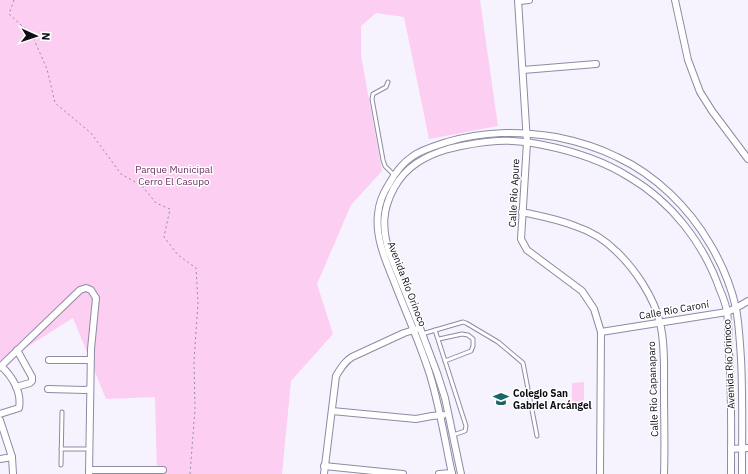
<svg xmlns="http://www.w3.org/2000/svg" width="748" height="474" font-family="'IBM Plex Sans',sans-serif">
<style>
.green{fill:#fccef1}
.lines{fill:none;stroke-linecap:round;stroke-linejoin:round}
.lane-casing{stroke:#8f8aa4;stroke-width:5}
.street-casing{stroke:#8f8aa4;stroke-width:8}
.path{stroke:#918e99;stroke-width:1;stroke-dasharray:2 3;stroke-linecap:butt}
.lane{stroke:#fff;stroke-width:3}
.street{stroke:#fff;stroke-width:6}
.labels{text-anchor:middle;dominant-baseline:central;stroke-width:3;stroke-linejoin:round;paint-order:stroke}
.park-label{font-size:10px;fill:#692e5f;stroke:#fff}
.street-label{font-size:10px;fill:#0e0c15;stroke:#fff}
.poi-label{font-size:10px;font-weight:bold;fill:#0e0c15;stroke:#fff;text-anchor:start}
</style>
<rect width="100%" height="100%" fill="#f6f3ff"/>
<g class="green">
<polygon points="0,0 480,0 498,126 429,139 404,17 376,13 361,26 361,55 382,171 351,205 317,284 333,334 291,381 282,474 157,474 155,397 106,399 73,318 5,361 0,361"/>
<polygon points="584,382 584,410 572,410 572,383"/>
</g>
<g class="lines">
<defs>
<g id="lane">
<polyline points="388,82 386,87 373,94 372,99 383,160 385,166 394,175"/>
<polyline points="435,330 466,426 465,431 453,435"/>
<polyline points="422,334 463,322 466,323 498,342 523,363 537,436"/>
<polyline points="439,339 462,334 468,335 473,339 473,346 471,351 445,361"/>
<polyline points="61,449 89,449"/>
<polyline points="61,465 62,412"/>
</g>
<g id="street">
<polyline points="518,0 527,142 521,239 527,250 582,291 594,309 601,332 600,474"/>
<polyline points="675,0 688,60 700,92 712,111 748,159"/>
<polyline points="519,1 529,0"/>
<polyline points="523,70 596,64"/>
<path d="M522,212c18,4 36,7 53,14 15,5 30,14 41,25 19,18 38,46 44,72 5,20 4,45 4,66 0,28 1,57 0,85"/>
<polyline points="601,332 727,312 736,308 748,301"/>
<polyline points="49,360 90,360"/>
<polyline points="0,367 80,290 86,288 91,290 96,298 91,349 89,474"/>
<polyline points="16,387 30,383 32,381 32,377 17,350"/>
<polyline points="48,389 85,390 90,389"/>
<polyline points="332,411 416,419 432,416 443,415"/>
<path d="M0,414l19,-6c3,-16 -7,-32 -18,-42"/>
<polyline points="0,420 12,457 13,474"/>
<polyline points="731,449 748,448"/>
<polyline points="0,459 12,457"/>
<polyline points="324,466 403,474"/>
<polyline points="89,470 163,470"/>
<path d="M324,474l12,-98c5,-8 8,-14 16,-19l52,-24 13,-4"/>
<polyline points="439,474 452,473"/>
<path d="M452,474c-7,-33 -12,-66 -22,-99 -9,-29 -22,-58 -33,-86 -9,-24 -22,-48 -19,-75 1,-11 5,-21 11,-30 6,-11 13,-21 24,-28 10,-7 22,-10 34,-14 37,-11 71,-11 109,-5 20,4 43,11 61,20 39,18 72,51 93,87 12,20 21,42 26,64 3,17 4,34 5,51 2,38 1,77 1,115"/>
<path d="M461,474l-16,-76 -8,-25 -17,-45 -31,-76c-7,-24 -7,-42 5,-64 12,-22 31,-32 54,-39 16,-4 32,-7 49,-8 15,-1 31,1 46,4 30,6 59,15 86,32 43,25 75,67 91,113 3,7 6,15 7,22 2,13 1,27 2,40 3,41 2,81 2,122"/>
</g>
</defs>
<use href="#lane" class="lane-casing"/>
<use href="#street" class="street-casing"/>
<polyline class="path" points="14,0 9,14 32,35 47,69 55,103 91,133 121,174 142,186 156,203 170,209 164,237 178,255 196,268 198,303 194,361 195,409 190,474"/>
<use href="#lane" class="lane"/>
<use href="#street" class="street"/>
</g>
<defs>
<symbol id="school-bare" viewBox="-9 -9 18 18"><path d="M0-5L7-2L0 1L-7-2ZM-4 1L0 2.5L4 1V4Q0 6-4 4Z" fill="#186668" stroke="#fff" stroke-width="2.5" paint-order="stroke"/></symbol>
</defs>
<g fill-rule="evenodd">
<use href="#school-bare" x="490" y="388" width="22" height="22"/>
</g>
<g class="labels">
<g class="park-label">
<text x="174" y="169">Parque Municipal<tspan x="174" dy="12">Cerro El Casupo</tspan></text>
</g>
<g class="street-label">
<text transform="translate(514 193) rotate(-87)">Calle Río Apure</text>
<text transform="translate(407 284) rotate(69)">Avenida Río Orinoco</text>
<text transform="translate(674 310) rotate(-10)">Calle Río Caroní</text>
<text transform="translate(729 364) rotate(-93)">Avenida Río Orinoco</text>
<text transform="translate(653 389) rotate(-92)">Calle Río Capanaparo</text>
</g>
<g class="poi-label">
<text x="513" y="393">Colegio San<tspan x="513" dy="12">Gabriel Arcángel</tspan></text>
</g>
</g>
<g transform="translate(36 36) rotate(93)" stroke="#ffffff" stroke-width="3" paint-order="stroke">
<path d="M0-3L7 15L0 10L-7 15Z" fill="#0e0c15"/>
<text y="-6" font-size="11" font-weight="bold" text-anchor="middle" fill="#0e0c15">N</text>
</g>
</svg>
